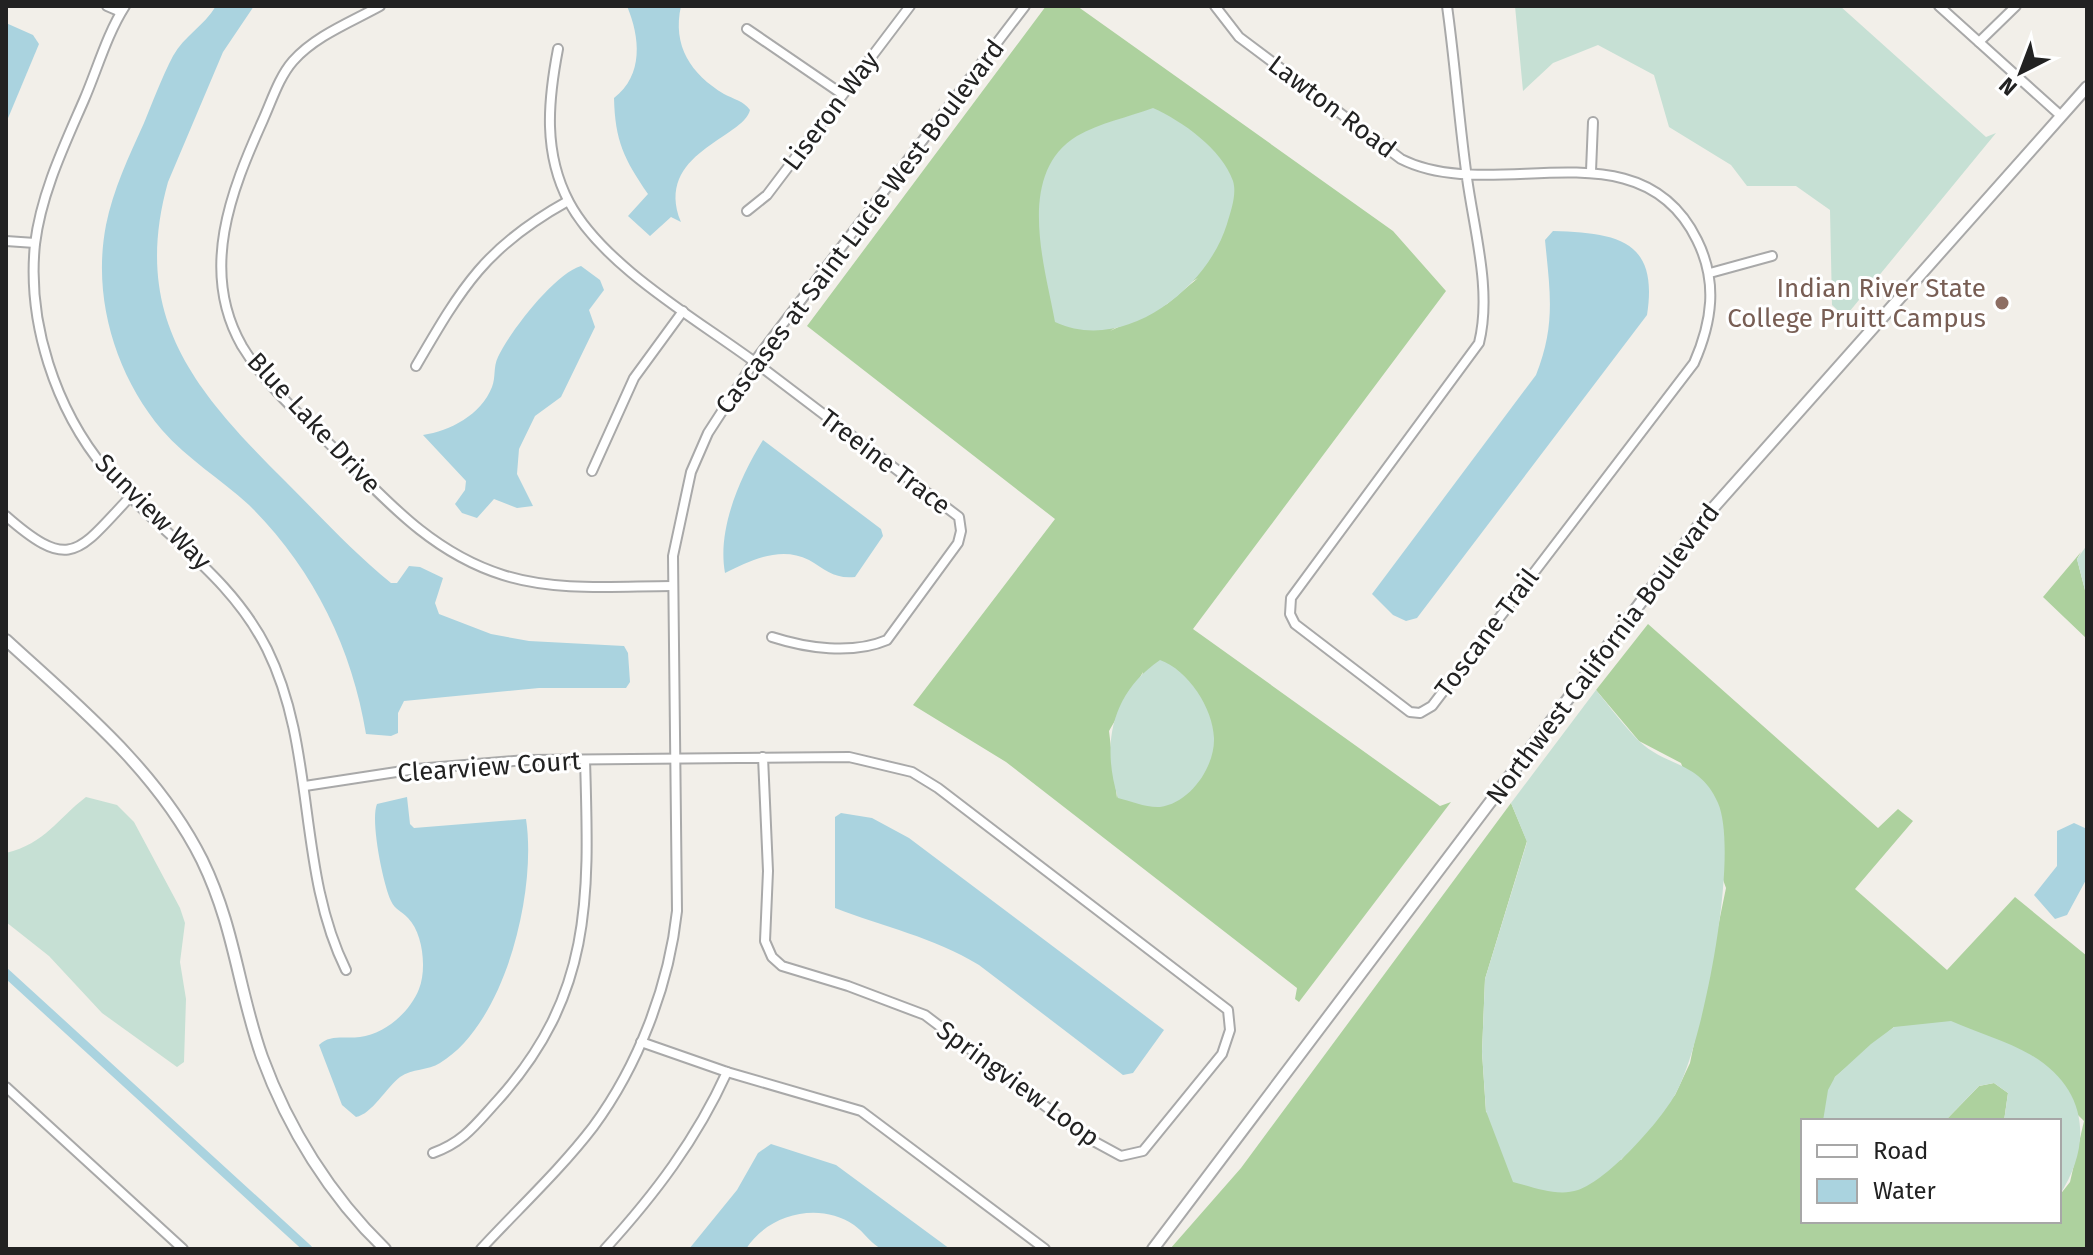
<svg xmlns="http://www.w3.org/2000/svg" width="2093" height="1255" font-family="'Fira Sans',sans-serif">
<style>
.forest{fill:#add19e;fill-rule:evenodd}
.wetland{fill:#c6e0d4}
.water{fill:#aad3df}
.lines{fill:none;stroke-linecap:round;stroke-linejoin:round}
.canal{stroke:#aad3df;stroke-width:9}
.minor-casing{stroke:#a9a9a9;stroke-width:12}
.tertiary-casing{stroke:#a9a9a9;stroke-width:14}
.minor{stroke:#fff;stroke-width:8}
.tertiary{stroke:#fff;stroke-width:10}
.education-dot{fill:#8d6e63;stroke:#fff;stroke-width:3}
.labels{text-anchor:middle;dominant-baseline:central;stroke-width:6;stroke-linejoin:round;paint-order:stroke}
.street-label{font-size:26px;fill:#222;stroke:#fff}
.education-label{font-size:26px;fill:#785e54;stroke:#fff;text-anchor:end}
</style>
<rect width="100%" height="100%" fill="#f2efe9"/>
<g class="forest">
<path d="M1046,6h31l316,225 53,60 -253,338 247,177 11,-4 -152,200 -4,-3 2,-11 -291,-226 -93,-57 142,-186 -248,-193zM1198,278l-31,26 -57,27zM1143,672l-26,126 -8,-67z"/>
<polygon points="2081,552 2077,559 2087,598 2087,639 2043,597"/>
<path d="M1648,624l230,204 20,-19 15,12 -58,68 92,81 68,-73 72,59v293h-917l71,-81 270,-365 16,38 -42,138 -3,73 4,60 135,48 54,-65 15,-32 36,-175 -45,-125 -42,-22 -43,-51zM1894,1027l84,6 30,13 76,75 -14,61 -11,14v25h-256v-100h20l12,-44z"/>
<polygon points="1994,1083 2008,1093 2004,1121 1945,1121 1979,1086"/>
</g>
<g class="wetland">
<polygon points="1515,6 1840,6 1986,137 1996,133 1845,317 1832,305 1830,210 1796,186 1747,186 1731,165 1669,127 1654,75 1598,45 1553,63 1523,91"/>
<path d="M1153,108c29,13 69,41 80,73 4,13 -2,30 -6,43 -20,65 -103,130 -172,98 -10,-56 -40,-148 22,-186 22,-13 52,-19 76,-28z"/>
<polygon points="2087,545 2087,598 2077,559"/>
<path d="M1160,660c28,10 53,48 54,78 1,29 -24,65 -54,69 -13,1 -30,-6 -42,-9 -17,-55 -6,-105 42,-138z"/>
<path d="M1596,690c14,17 28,36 43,51 27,26 61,20 79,62 22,51 -15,241 -42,290 -15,28 -68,87 -98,97 -21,7 -44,-3 -65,-8l-27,-71 -4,-59 3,-73 42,-137 -16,-39z"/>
<path d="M86,797l31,8 17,17 46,86 5,15 -5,39 6,37 -2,63 -7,5 -75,-54 -53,-57 -43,-34v-69c40,-10 51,-34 80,-56z"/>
<path d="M1951,1021c25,11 56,20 80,34 57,34 62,89 28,141v-75h-55l4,-28 -14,-10 -15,3 -34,35h-122l5,-31 7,-13 36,-33 23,-17z"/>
</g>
<g class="water">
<path d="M216,6h38l-31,46 -55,130c-38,136 28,210 117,299 35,35 68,71 106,102h6l12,-17 11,1 23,11 -8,25 4,11 52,20 38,7 95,5 4,7 2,29 -4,6h-87l-135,13 -6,12v20l-7,3 -25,-2c-14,-87 -54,-167 -117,-229 -28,-26 -62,-46 -87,-75 -47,-56 -70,-133 -56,-205 7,-35 23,-69 38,-102 9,-22 18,-46 29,-67 11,-20 31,-30 43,-50z"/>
<path d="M627,6h54c-9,40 10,68 43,88 9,5 20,7 26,16 -6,28 -97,43 -69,112l-10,-5 -21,19 -22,-20 20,-22c-24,-35 -33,-53 -34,-96 30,-23 26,-61 13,-92z"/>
<polygon points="6,23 33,35 39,44 6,123"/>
<path d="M1553,231c63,2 106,8 94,84l-230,303 -11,3 -13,-6 -21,-21 164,-219c20,-50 14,-83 9,-135z"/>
<path d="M581,266l19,14 4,10 -15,20 6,17 -34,70 -26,19 -16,33 -2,25 16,32 -16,2 -23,-9 -17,19 -15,-5 -7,-9 10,-14 1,-9 -43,-46c27,-4 58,-20 69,-48 4,-10 1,-20 6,-30 11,-24 57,-84 83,-91z"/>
<path d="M763,440l118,89 2,7 -28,41c-21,2 -29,-7 -46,-17 -29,-15 -59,1 -84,13 -8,-44 15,-96 38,-133z"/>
<path d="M407,797l3,27 4,4 112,-9c11,71 -20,204 -86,244 -12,8 -28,5 -40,14 -14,11 -28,37 -44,40l-14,-12 -23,-60c11,-11 26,-6 41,-8 25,-3 50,-25 59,-48 8,-20 4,-56 -11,-71 -6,-7 -13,-8 -17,-17 -8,-17 -21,-81 -14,-97z"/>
<path d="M841,813l31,5 37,20 255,192 -31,43 -10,2 -144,-110c-46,-28 -95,-38 -144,-57v-91z"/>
<polygon points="2074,823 2087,829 2087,878 2067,915 2055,919 2034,895 2057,866 2057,831"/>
<path d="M771,1144l65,21 114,84c-17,0 -54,5 -68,0 -9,-3 -19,-18 -28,-24 -35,-24 -86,-11 -108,24h-57l48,-59 21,-37z"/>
</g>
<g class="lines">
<polyline class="canal" points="6,973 308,1249"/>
<defs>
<g id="minor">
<polyline points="107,6 121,12"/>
<path d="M125,6c-18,28 -28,64 -41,94 -20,46 -43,94 -49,144 -8,78 20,165 71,226 52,63 123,103 161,179 50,101 29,220 79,321"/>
<path d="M380,6c-29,16 -65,30 -87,55 -14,16 -21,39 -30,59 -32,71 -64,151 -21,226 26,43 67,77 102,112 48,49 92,96 159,117 54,17 114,11 169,11"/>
<path d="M1215,6l24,31 162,122c92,47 238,-38 296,81 21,42 15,82 -3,123l-262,343 -12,7 -10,-1 -115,-88 -5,-10 1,-16 188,-255c13,-52 -5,-113 -12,-165 -8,-57 -12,-115 -20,-172"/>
<polyline points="1939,6 2060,115"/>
<polyline points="747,29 842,94"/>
<polyline points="1979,42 2016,6"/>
<path d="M558,49c-10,52 -15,104 11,153 34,64 129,118 187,161 68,51 135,103 203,154l2,14 -3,12 -71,97c-35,15 -81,8 -115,-3"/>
<polyline points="1591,171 1593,122"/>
<polyline points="747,211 767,195 910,6"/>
<polyline points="6,241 35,243"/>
<polyline points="1710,273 1772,256"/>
<path d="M416,366c46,-79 69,-119 152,-165"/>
<polyline points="592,471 634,378 683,311"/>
<path d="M6,516c65,57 72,36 124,-19"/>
<polyline points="305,786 416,769 526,760 849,757 912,772 938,788 1228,1010 1230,1030 1222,1054 1143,1151 1121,1156 1086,1137 925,1015 848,986 782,966 772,957 765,941 768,871 763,757"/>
<polyline points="641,1042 727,1072 861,1111 1045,1249"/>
<polyline points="6,1087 183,1249"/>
<path d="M433,1153c31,-11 43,-29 65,-53 96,-107 91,-205 87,-340"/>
<path d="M481,1249c37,-40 79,-79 112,-122 45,-61 76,-141 84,-216l-4,-355 18,-84 17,-39 46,-71 271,-356"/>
<path d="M605,1249c50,-55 91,-109 122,-177"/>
</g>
<g id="tertiary">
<path d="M6,640c73,67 151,130 196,220 33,68 36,129 60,197 26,71 68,139 123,192"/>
<polyline points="1153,1249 1706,516 2087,87"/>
</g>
</defs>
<use href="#minor" class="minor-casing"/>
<use href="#tertiary" class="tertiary-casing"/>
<use href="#minor" class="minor"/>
<use href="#tertiary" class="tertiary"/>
</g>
<circle class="education-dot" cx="2002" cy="303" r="8"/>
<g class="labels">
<g class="street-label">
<text transform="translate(1332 107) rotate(37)">Lawton Road</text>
<text transform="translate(831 111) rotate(-53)">Liseron Way</text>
<text transform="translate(860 227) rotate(-53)">Cascases at Saint Lucie West Boulevard</text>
<text transform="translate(314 423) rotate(47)">Blue Lake Drive</text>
<text transform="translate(885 462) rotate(37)">Treeine Trace</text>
<text transform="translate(153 512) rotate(45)">Sunview Way</text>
<text transform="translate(1487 633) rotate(-53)">Toscane Trail</text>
<text transform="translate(1603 654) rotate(-53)">Northwest California Boulevard</text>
<text transform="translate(489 767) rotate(-4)">Clearview Court</text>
<text transform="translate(1018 1084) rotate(36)">Springview Loop</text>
</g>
<g class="education-label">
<text x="1986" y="288">Indian River State<tspan x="1986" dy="30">College Pruitt Campus</tspan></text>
</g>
</g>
<rect width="2093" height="1255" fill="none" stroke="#222222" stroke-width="16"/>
<rect x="1801" y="1119" width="260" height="104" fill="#ffffff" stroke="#a7a7a7" stroke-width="2"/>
<rect x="1817" y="1145" width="40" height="12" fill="#ffffff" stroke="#a7a7a7" stroke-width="2"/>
<text x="1873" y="1159" font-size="24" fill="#222222">Road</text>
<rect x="1817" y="1179" width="40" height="24" fill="#aad3df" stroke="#a7a7a7" stroke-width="2"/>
<text x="1873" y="1199" font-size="24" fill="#222222">Water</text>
<g transform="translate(2021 72) rotate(222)" stroke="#ffffff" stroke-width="6" paint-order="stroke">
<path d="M0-6L14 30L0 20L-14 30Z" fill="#222222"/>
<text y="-12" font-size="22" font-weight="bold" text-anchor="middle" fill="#222222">N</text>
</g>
</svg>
